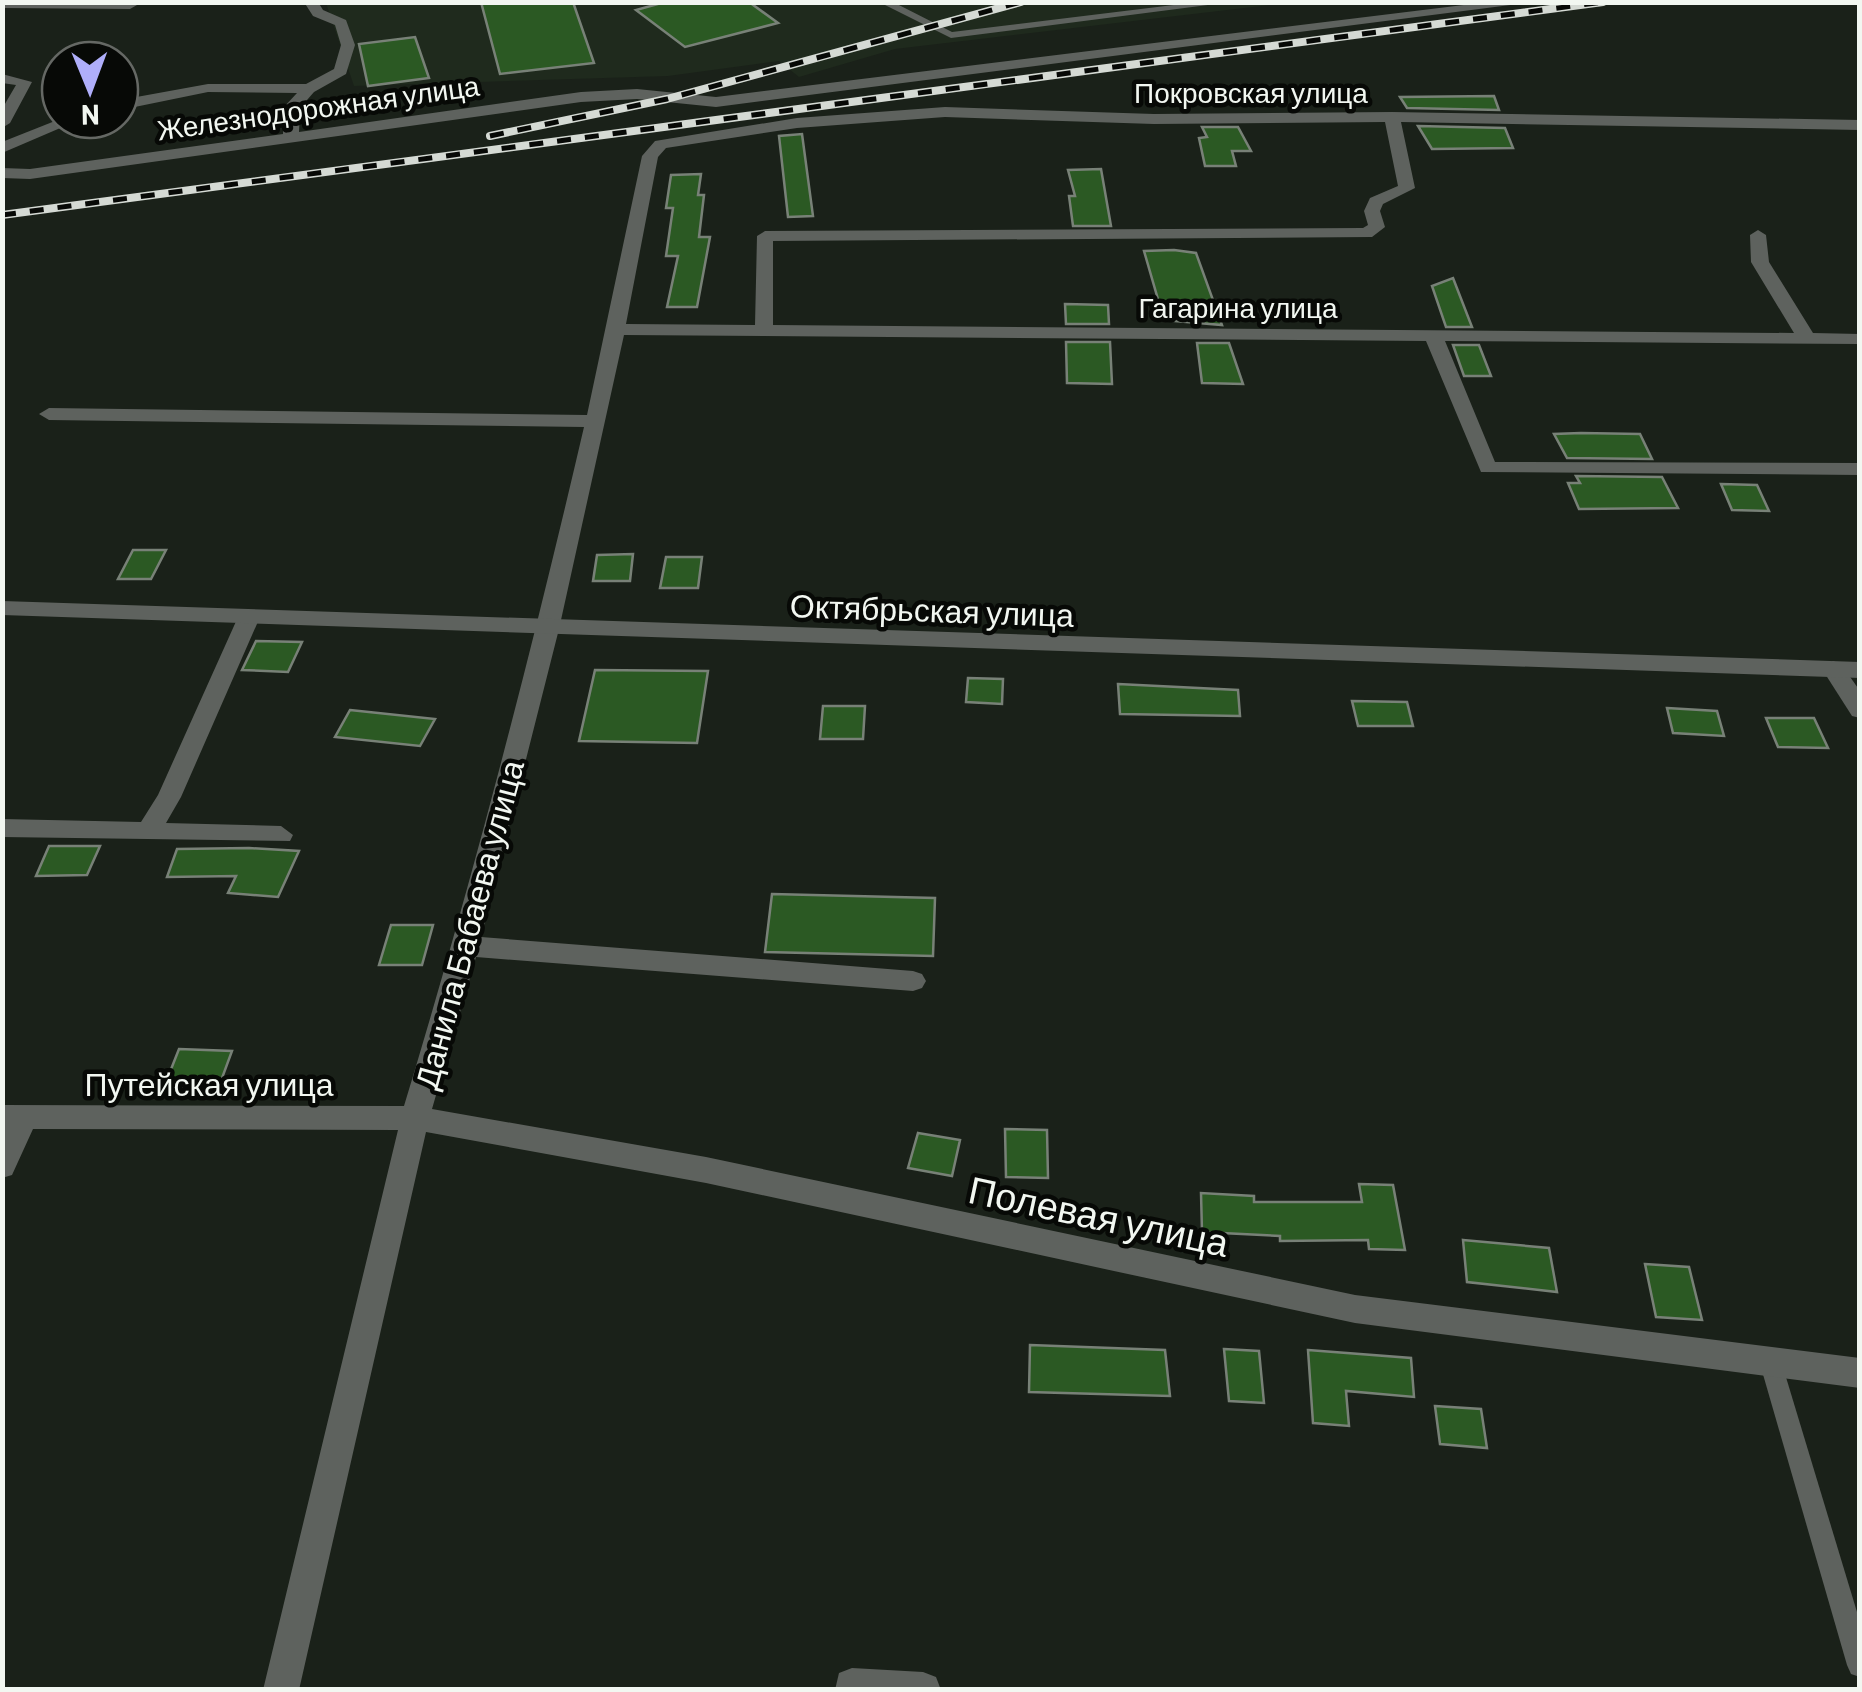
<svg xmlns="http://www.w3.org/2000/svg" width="1862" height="1692" font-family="Barlow,sans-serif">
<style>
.built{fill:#1f2a1d}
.building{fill:#2b5923;stroke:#788177;stroke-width:2.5}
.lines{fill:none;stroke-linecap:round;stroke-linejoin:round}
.service{fill:#5e625e;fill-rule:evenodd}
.minor{fill:#5e625e;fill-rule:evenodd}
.tertiary{fill:#5e625e;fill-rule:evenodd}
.rail-casing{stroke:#d5dad4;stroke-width:8}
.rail{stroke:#070906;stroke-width:5;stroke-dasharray:14;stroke-linecap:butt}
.labels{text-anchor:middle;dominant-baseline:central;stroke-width:9;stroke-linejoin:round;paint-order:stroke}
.far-street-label{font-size:28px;fill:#f2f7f1;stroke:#070906}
.street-label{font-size:32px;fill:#f2f7f1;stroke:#070906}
.near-street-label{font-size:38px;fill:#f2f7f1;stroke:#070906}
</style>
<rect width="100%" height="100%" fill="#1a2119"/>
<polygon class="built" points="326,3 1286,3 895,49 799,77 779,61 668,76 354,86"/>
<g class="building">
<polygon points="481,2 573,2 594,63 500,74"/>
<polygon points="665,2 749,2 778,23 685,47 636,10"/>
<polygon points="415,37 429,78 368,86 359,44"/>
<polygon points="1494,96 1499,110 1407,108 1400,97"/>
<polygon points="1418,126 1505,128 1513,148 1432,149"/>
<polygon points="1202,127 1238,127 1251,151 1232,151 1236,166 1205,166 1199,138 1207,137"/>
<polygon points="802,134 813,216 788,217 779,136"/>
<polygon points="1101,169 1111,226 1073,226 1069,196 1075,196 1068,170"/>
<polygon points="701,174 698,195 704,195 699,237 710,237 697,307 667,307 678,256 666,256 673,208 666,208 671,175"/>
<polygon points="1174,250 1196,253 1222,325 1164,320 1144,251"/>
<polygon points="1453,278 1472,327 1446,327 1432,286"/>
<polygon points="1065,304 1108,305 1109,324 1066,324"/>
<polygon points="1066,342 1110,342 1112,384 1067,383"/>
<polygon points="1197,343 1229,343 1243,384 1202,383"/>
<polygon points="1453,345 1479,345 1491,376 1464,376"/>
<polygon points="1581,433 1640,434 1652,459 1567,458 1554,434"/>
<polygon points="1576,476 1662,477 1678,508 1579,509 1568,483 1580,483"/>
<polygon points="1721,484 1757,485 1769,511 1732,510"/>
<polygon points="133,550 166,550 151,579 118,579"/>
<polygon points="633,554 630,581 593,581 597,555"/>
<polygon points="666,557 702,557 698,588 660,588"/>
<polygon points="256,641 302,642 288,672 242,670"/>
<polygon points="595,670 708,671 697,743 579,741"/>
<polygon points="968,678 1003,679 1002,704 966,702"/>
<polygon points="1118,684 1238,690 1240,716 1120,714"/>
<polygon points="1352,701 1407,702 1413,726 1358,726"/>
<polygon points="823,706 865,706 863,739 820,739"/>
<polygon points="1667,708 1717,711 1724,736 1673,733"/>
<polygon points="350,710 435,719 420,746 335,737"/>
<polygon points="1766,718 1814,718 1828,748 1778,747"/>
<polygon points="49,846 100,846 87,875 36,876"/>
<polygon points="249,848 299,851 278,897 228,893 236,876 167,877 177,849"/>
<polygon points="772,894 935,898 933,956 765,952"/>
<polygon points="391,925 433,925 422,965 379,965"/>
<polygon points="179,1049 232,1051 218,1089 164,1087"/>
<polygon points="1005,1129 1047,1130 1048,1178 1006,1177"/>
<polygon points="918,1133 960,1140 952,1176 908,1168"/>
<polygon points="1359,1184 1393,1185 1405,1250 1369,1249 1368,1240 1280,1241 1280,1236 1202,1232 1201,1193 1254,1196 1254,1202 1362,1202"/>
<polygon points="1463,1240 1549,1248 1557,1292 1467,1282"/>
<polygon points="1645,1264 1689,1267 1702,1320 1656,1317"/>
<polygon points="1030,1345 1165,1350 1170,1396 1029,1392"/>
<polygon points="1224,1349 1259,1351 1264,1403 1229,1401"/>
<polygon points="1308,1350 1411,1358 1414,1397 1346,1391 1349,1426 1313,1423"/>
<polygon points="1435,1406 1481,1409 1487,1448 1440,1444"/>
</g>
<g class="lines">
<g class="service">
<polygon points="879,2 893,2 952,32 1198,2 1231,2 951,38"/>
<polygon points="1771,1354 1779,1357 1782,1364 1860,1622 1860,1677 1851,1674 1847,1665 1760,1364 1763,1357"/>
</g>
<g class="minor">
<polygon points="2,2 135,2 137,5 130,9 2,8"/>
<polygon points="304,2 318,2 323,10 346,20 355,45 346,74 314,92 300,108 299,132 581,92 637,89 716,97 1488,2 1533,2 716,107 637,99 581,102 30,179 2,178 2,168 30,169 283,134 284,107 297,93 208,92 120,110 120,100 208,84 306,84 334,69 341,45 335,25 313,16"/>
<polygon points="2,74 32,82 10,123 2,128 2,109 16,85 2,83"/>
<path d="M945,107l209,7 238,-2 468,8v10l-459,-8 14,66 -32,16 -3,7 5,16 -13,10 -599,4v84l1021,8 -43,-71 -1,-27 8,-5 8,5 3,27 44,71 47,1v10l-415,-3 50,121 365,1v12l-379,-3 -55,-131 -802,-6 -65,294 -78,308 432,34 9,3 4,7 -4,7 -9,3 -437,-34 -44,152 274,48 649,138 505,63v30l-505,-65 -649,-140 -280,-51 -127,558h-36l135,-560 -365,-1 -21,46 -10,3v-73l402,1c68,-224 127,-451 180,-679l-535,-7 -10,-6 10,-6 538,7 55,-259 13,-15 142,-23zM945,117l209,7 231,-2 13,64 -28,12 -6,13 4,14 -5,3 -598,3 -8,5 -2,89 -129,-1 32,-167 8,-9 131,-20z"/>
<polygon points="60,119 79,120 2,153 2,142"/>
<polygon points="249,610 260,617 181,797 166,823 281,826 293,835 290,841 2,837 2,819 141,822 158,795 238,617"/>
<polygon points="1833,661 1841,664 1860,691 1860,718 1852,716 1822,669"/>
<polygon points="852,1668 923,1672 936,1677 941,1690 835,1690 839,1673"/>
</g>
<polygon class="tertiary" points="2,601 1860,662 1860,678 2,615"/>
<defs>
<g id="rail">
<polyline points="490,136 667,99 1021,2"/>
<polyline points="2,215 1603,2"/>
</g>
</defs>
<use href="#rail" class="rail-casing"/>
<use href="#rail" class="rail"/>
</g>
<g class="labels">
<g class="far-street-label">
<text x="1251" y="92">Покровская улица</text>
<text transform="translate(318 107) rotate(-8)">Железнодорожная улица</text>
<text x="1238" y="307">Гагарина улица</text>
</g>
<g class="street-label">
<text transform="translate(932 609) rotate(2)">Октябрьская улица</text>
<text transform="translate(468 924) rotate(-75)">Данила Бабаева улица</text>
<text x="209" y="1083">Путейская улица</text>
</g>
<g class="near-street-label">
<text transform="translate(1099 1215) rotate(12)">Полевая улица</text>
</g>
</g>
<rect width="1862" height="1692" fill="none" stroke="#f2f7f1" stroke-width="10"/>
<g transform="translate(90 90) rotate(179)"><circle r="48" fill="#070906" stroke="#656864" stroke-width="2.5"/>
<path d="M0-8L18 38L0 25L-18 38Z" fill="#afaefa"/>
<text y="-15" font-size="28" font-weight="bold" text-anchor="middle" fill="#f2f7f1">N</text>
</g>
</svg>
